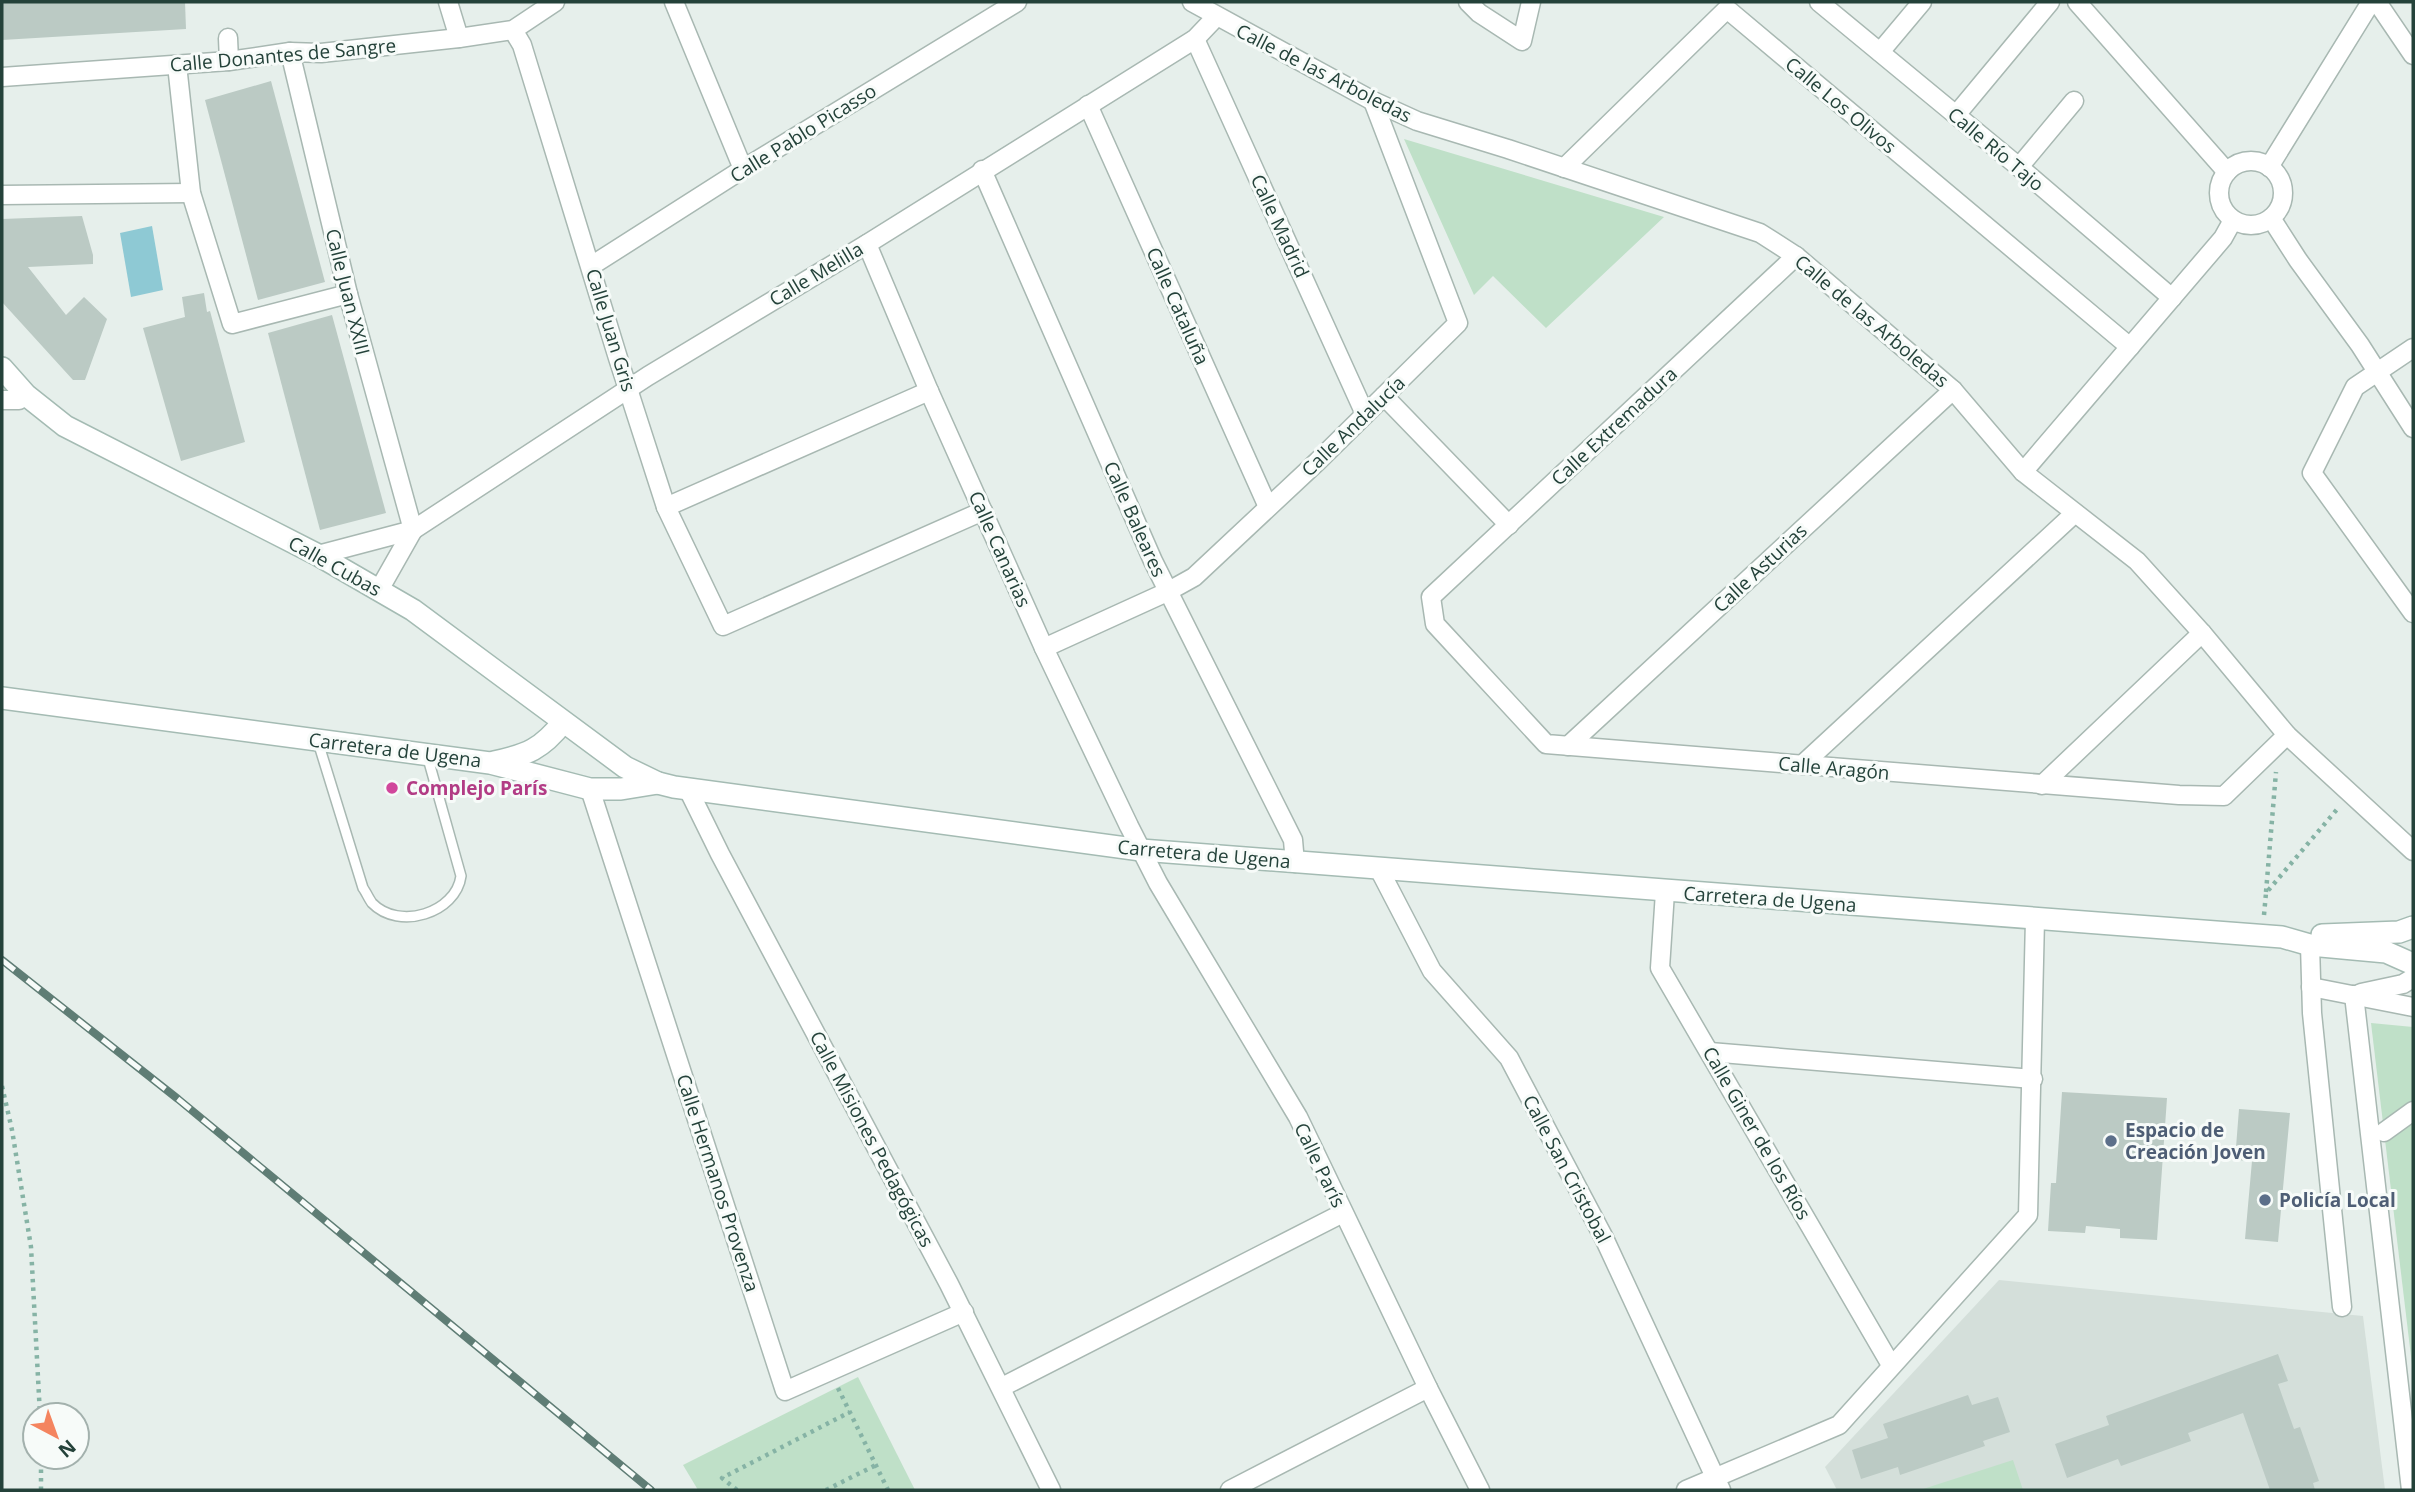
<svg xmlns="http://www.w3.org/2000/svg" width="2415" height="1492" font-family="'Open Sans',sans-serif">
<style>
.built{fill:#d4dfda}
.green{fill:#bfe0c8}
.water{fill:#8ec9d4}
.building{fill:#bbcac4}
.lines{fill:none;stroke-linecap:round;stroke-linejoin:round}
.lane-casing{stroke:#a8b8b2;stroke-width:12}
.street-casing{stroke:#a8b8b2;stroke-width:21}
.secondary-casing{stroke:#a4bbb3;stroke-width:24}
.path{stroke:#86b3a5;stroke-width:4.5;stroke-dasharray:3.5 5;stroke-linecap:butt}
.lane{stroke:#fff;stroke-width:9}
.street{stroke:#fff;stroke-width:18}
.secondary{stroke:#fff;stroke-width:21}
.rail-casing{stroke:#5f7d75;stroke-width:8}
.rail{stroke:#f7fbf9;stroke-width:5;stroke-dasharray:16;stroke-linecap:butt}
.hotel-dot{fill:#d1479c;stroke:#f7fbf9;stroke-width:2.5}
.service-dot{fill:#5c6f8a;stroke:#f7fbf9;stroke-width:2.5}
.labels{text-anchor:middle;dominant-baseline:central;stroke-width:6;stroke-linejoin:round;paint-order:stroke}
.street-label{font-size:19px;fill:#24423a;stroke:#f7fbf9}
.hotel-label{font-size:19px;font-weight:bold;fill:#b23c85;stroke:#f7fbf9;text-anchor:start}
.service-label{font-size:19px;font-weight:bold;fill:#4e5e75;stroke:#f7fbf9;text-anchor:start}
</style>
<rect width="100%" height="100%" fill="#e6efeb"/>
<polygon class="built" points="1999,1280 2363,1316 2385,1490 1837,1490 1825,1467"/>
<g class="green">
<polygon points="1404,139 1664,217 1546,328 1493,276 1474,295"/>
<polygon points="2371,1023 2413,1027 2413,1373"/>
<polygon points="858,1377 915,1490 698,1490 683,1465"/>
<polygon points="2013,1460 2023,1490 1920,1490"/>
</g>
<polygon class="water" points="152,226 163,290 131,297 120,233"/>
<g class="building">
<polygon points="2,2 185,2 186,29 2,40"/>
<polygon points="271,81 325,282 258,300 205,100"/>
<polygon points="82,216 93,255 93,264 28,267 66,315 84,297 107,319 85,380 73,380 2,302 2,219"/>
<polygon points="204,293 207,312 210,311 245,442 181,461 143,328 185,317 182,297"/>
<polygon points="332,315 386,513 320,530 268,333"/>
<polygon points="2062,1092 2167,1098 2157,1240 2120,1238 2120,1229 2086,1226 2085,1233 2048,1231 2051,1183 2056,1183"/>
<polygon points="2239,1109 2290,1113 2278,1242 2245,1239 2252,1161 2235,1160"/>
<polygon points="2278,1354 2288,1381 2278,1384 2294,1429 2300,1427 2319,1481 2313,1483 2315,1490 2270,1490 2243,1413 2188,1433 2191,1441 2121,1466 2118,1459 2067,1478 2055,1444 2109,1425 2106,1416"/>
<polygon points="1968,1395 1972,1405 1998,1397 2010,1432 1983,1441 1985,1446 1900,1475 1898,1467 1861,1479 1852,1450 1888,1438 1883,1424"/>
</g>
<g class="lines">
<defs>
<path id="lane" d="M318,742l45,146c3,4 6,11 9,15 27,28 84,10 89,-27l-34,-121"/>
<g id="street">
<polyline points="448,2 459,38"/>
<polyline points="674,2 743,169"/>
<polyline points="1192,2 1373,101 1417,121 1508,149 1760,233 1796,256 1953,390 2023,472 2137,561 2202,633 2287,735 2413,851"/>
<polyline points="1468,2 1479,13 1522,41 1531,2"/>
<polyline points="1819,2 2019,167 2172,298"/>
<polyline points="2077,2 2227,172"/>
<polyline points="2377,2 2413,55"/>
<polyline points="513,30 522,45 618,358 666,507 723,626 983,511"/>
<polyline points="228,38 229,61"/>
<polyline points="1195,39 1365,414"/>
<polyline points="290,52 348,294 413,530"/>
<polyline points="1880,52 1922,2"/>
<polyline points="177,65 191,193 232,324 348,294"/>
<polyline points="2,77 229,61 290,52 321,53 459,38 513,30 555,2"/>
<polyline points="1088,105 1268,507"/>
<polyline points="1956,115 2050,2"/>
<circle cx="2251" cy="193" r="32"/>
<polyline points="2019,167 2074,101"/>
<polyline points="2269,167 2371,2"/>
<polyline points="1564,168 1727,9 2130,347"/>
<polyline points="982,170 1153,561 1293,840 1295,863"/>
<polyline points="2,195 191,193"/>
<polyline points="2271,218 2298,260 2360,345 2413,428"/>
<polyline points="867,244 929,391 1044,648 1129,826 1158,883 1298,1117 1428,1388 1480,1490"/>
<polyline points="1796,256 1431,597 1435,624 1546,744 2179,795 2224,796 2287,735"/>
<polyline points="591,266 743,169 1017,2"/>
<polyline points="2413,348 2355,387 2312,473 2413,613"/>
<polyline points="1384,396 1509,525"/>
<polyline points="2,400 19,400 26,395"/>
<polyline points="2023,472 2223,238 2233,220"/>
<polyline points="666,507 929,391"/>
<polyline points="318,555 413,530 648,376 867,244 1195,39 1216,17"/>
<polyline points="379,590 413,530"/>
<polyline points="1044,648 1167,592 1194,577 1318,461 1458,323 1373,101"/>
<polyline points="1568,746 1953,390"/>
<polyline points="1802,765 2075,513"/>
<polyline points="2042,785 2202,633"/>
<polyline points="590,789 785,1391 964,1312"/>
<polyline points="688,789 720,854 949,1284 1051,1490"/>
<polyline points="1379,869 1432,971 1509,1058 1604,1238 1721,1490"/>
<polyline points="1665,892 1660,968 1891,1365"/>
<polyline points="2310,945 2312,1013 2342,1307"/>
<polyline points="2311,987 2413,1007"/>
<polyline points="2361,993 2403,984 2413,978"/>
<polyline points="2354,995 2411,1490"/>
<polyline points="1710,1052 2033,1079"/>
<polyline points="2384,1132 2413,1111"/>
<polyline points="1002,1387 1343,1213"/>
<polyline points="1230,1490 1428,1388"/>
<polyline points="1686,1490 1839,1425 2028,1215 2035,919"/>
</g>
<g id="secondary">
<polyline points="2,368 26,395 65,426 318,555 413,610 625,767 658,783 674,787 1141,850 2282,937 2310,945 2386,952 2413,964"/>
<polyline points="2,698 490,763 590,789 621,789 658,783"/>
<path d="M494,762c33,-7 48,-13 69,-40"/>
<polyline points="2322,935 2399,932 2413,927"/>
</g>
</defs>
<use href="#lane" class="lane-casing"/>
<use href="#street" class="street-casing"/>
<use href="#secondary" class="secondary-casing"/>
<g class="path">
<polyline points="2266,892 2276,772"/>
<polyline points="2264,915 2266,893 2339,807"/>
<polyline points="2,1086 12,1130 31,1247 40,1415"/>
<polyline points="838,1388 888,1490"/>
<polyline points="41,1490 41,1457"/>
<polyline points="737,1490 722,1478 850,1412"/>
<polyline points="826,1490 876,1465"/>
</g>
<use href="#lane" class="lane"/>
<use href="#street" class="street"/>
<use href="#secondary" class="secondary"/>
<defs>
<polyline id="rail" points="2,960 178,1099 651,1490"/>
</defs>
<use href="#rail" class="rail-casing"/>
<use href="#rail" class="rail"/>
</g>
<circle class="hotel-dot" cx="392" cy="788" r="7"/>
<g class="service-dot">
<circle cx="2111" cy="1141" r="7"/>
<circle cx="2265" cy="1200" r="7"/>
</g>
<g class="labels">
<g class="street-label">
<text transform="translate(283 55) rotate(-5)">Calle Donantes de Sangre</text>
<text transform="translate(1324 73) rotate(27)">Calle de las Arboledas</text>
<text transform="translate(1841 105) rotate(40)">Calle Los Olivos</text>
<text transform="translate(803 133) rotate(-32)">Calle Pablo Picasso</text>
<text transform="translate(1996 149) rotate(40)">Calle Río Tajo</text>
<text transform="translate(1280 226) rotate(65)">Calle Madrid</text>
<text transform="translate(816 274) rotate(-31)">Calle Melilla</text>
<text transform="translate(348 292) rotate(76)">Calle Juan XXIII</text>
<text transform="translate(1178 306) rotate(66)">Calle Cataluña</text>
<text transform="translate(1872 321) rotate(40)">Calle de las Arboledas</text>
<text transform="translate(611 330) rotate(73)">Calle Juan Gris</text>
<text transform="translate(1353 426) rotate(-44)">Calle Andalucía</text>
<text transform="translate(1614 426) rotate(-43)">Calle Extremadura</text>
<text transform="translate(1135 519) rotate(66)">Calle Baleares</text>
<text transform="translate(1000 549) rotate(66)">Calle Canarias</text>
<text transform="translate(335 566) rotate(29)">Calle Cubas</text>
<text transform="translate(1760 568) rotate(-43)">Calle Asturias</text>
<text transform="translate(395 750) rotate(7)">Carretera de Ugena</text>
<text transform="translate(1834 768) rotate(5)">Calle Aragón</text>
<text transform="translate(1204 854) rotate(5)">Carretera de Ugena</text>
<text transform="translate(1770 899) rotate(4)">Carretera de Ugena</text>
<text transform="translate(1757 1133) rotate(60)">Calle Giner de los Ríos</text>
<text transform="translate(872 1139) rotate(62)">Calle Misiones Pedagógicas</text>
<text transform="translate(1320 1165) rotate(64)">Calle París</text>
<text transform="translate(1567 1169) rotate(62)">Calle San Cristobal</text>
<text transform="translate(718 1183) rotate(72)">Calle Hermanos Provenza</text>
</g>
<g class="hotel-label">
<text x="406" y="788">Complejo París</text>
</g>
<g class="service-label">
<text x="2125" y="1130">Espacio de<tspan x="2125" dy="22">Creación Joven</tspan></text>
<text x="2279" y="1200">Policía Local</text>
</g>
</g>
<rect width="2415" height="1492" fill="none" stroke="#24423a" stroke-width="7"/>
<g transform="translate(56 1436) rotate(139)"><circle r="33" fill="#f7fbf9" stroke="#a3b1ad" stroke-width="2"/>
<path d="M0-5L12 26L0 18L-12 26Z" fill="#f4845f"/>
<text y="-10" font-size="19" font-weight="bold" text-anchor="middle" fill="#24423a">N</text>
</g>
</svg>
